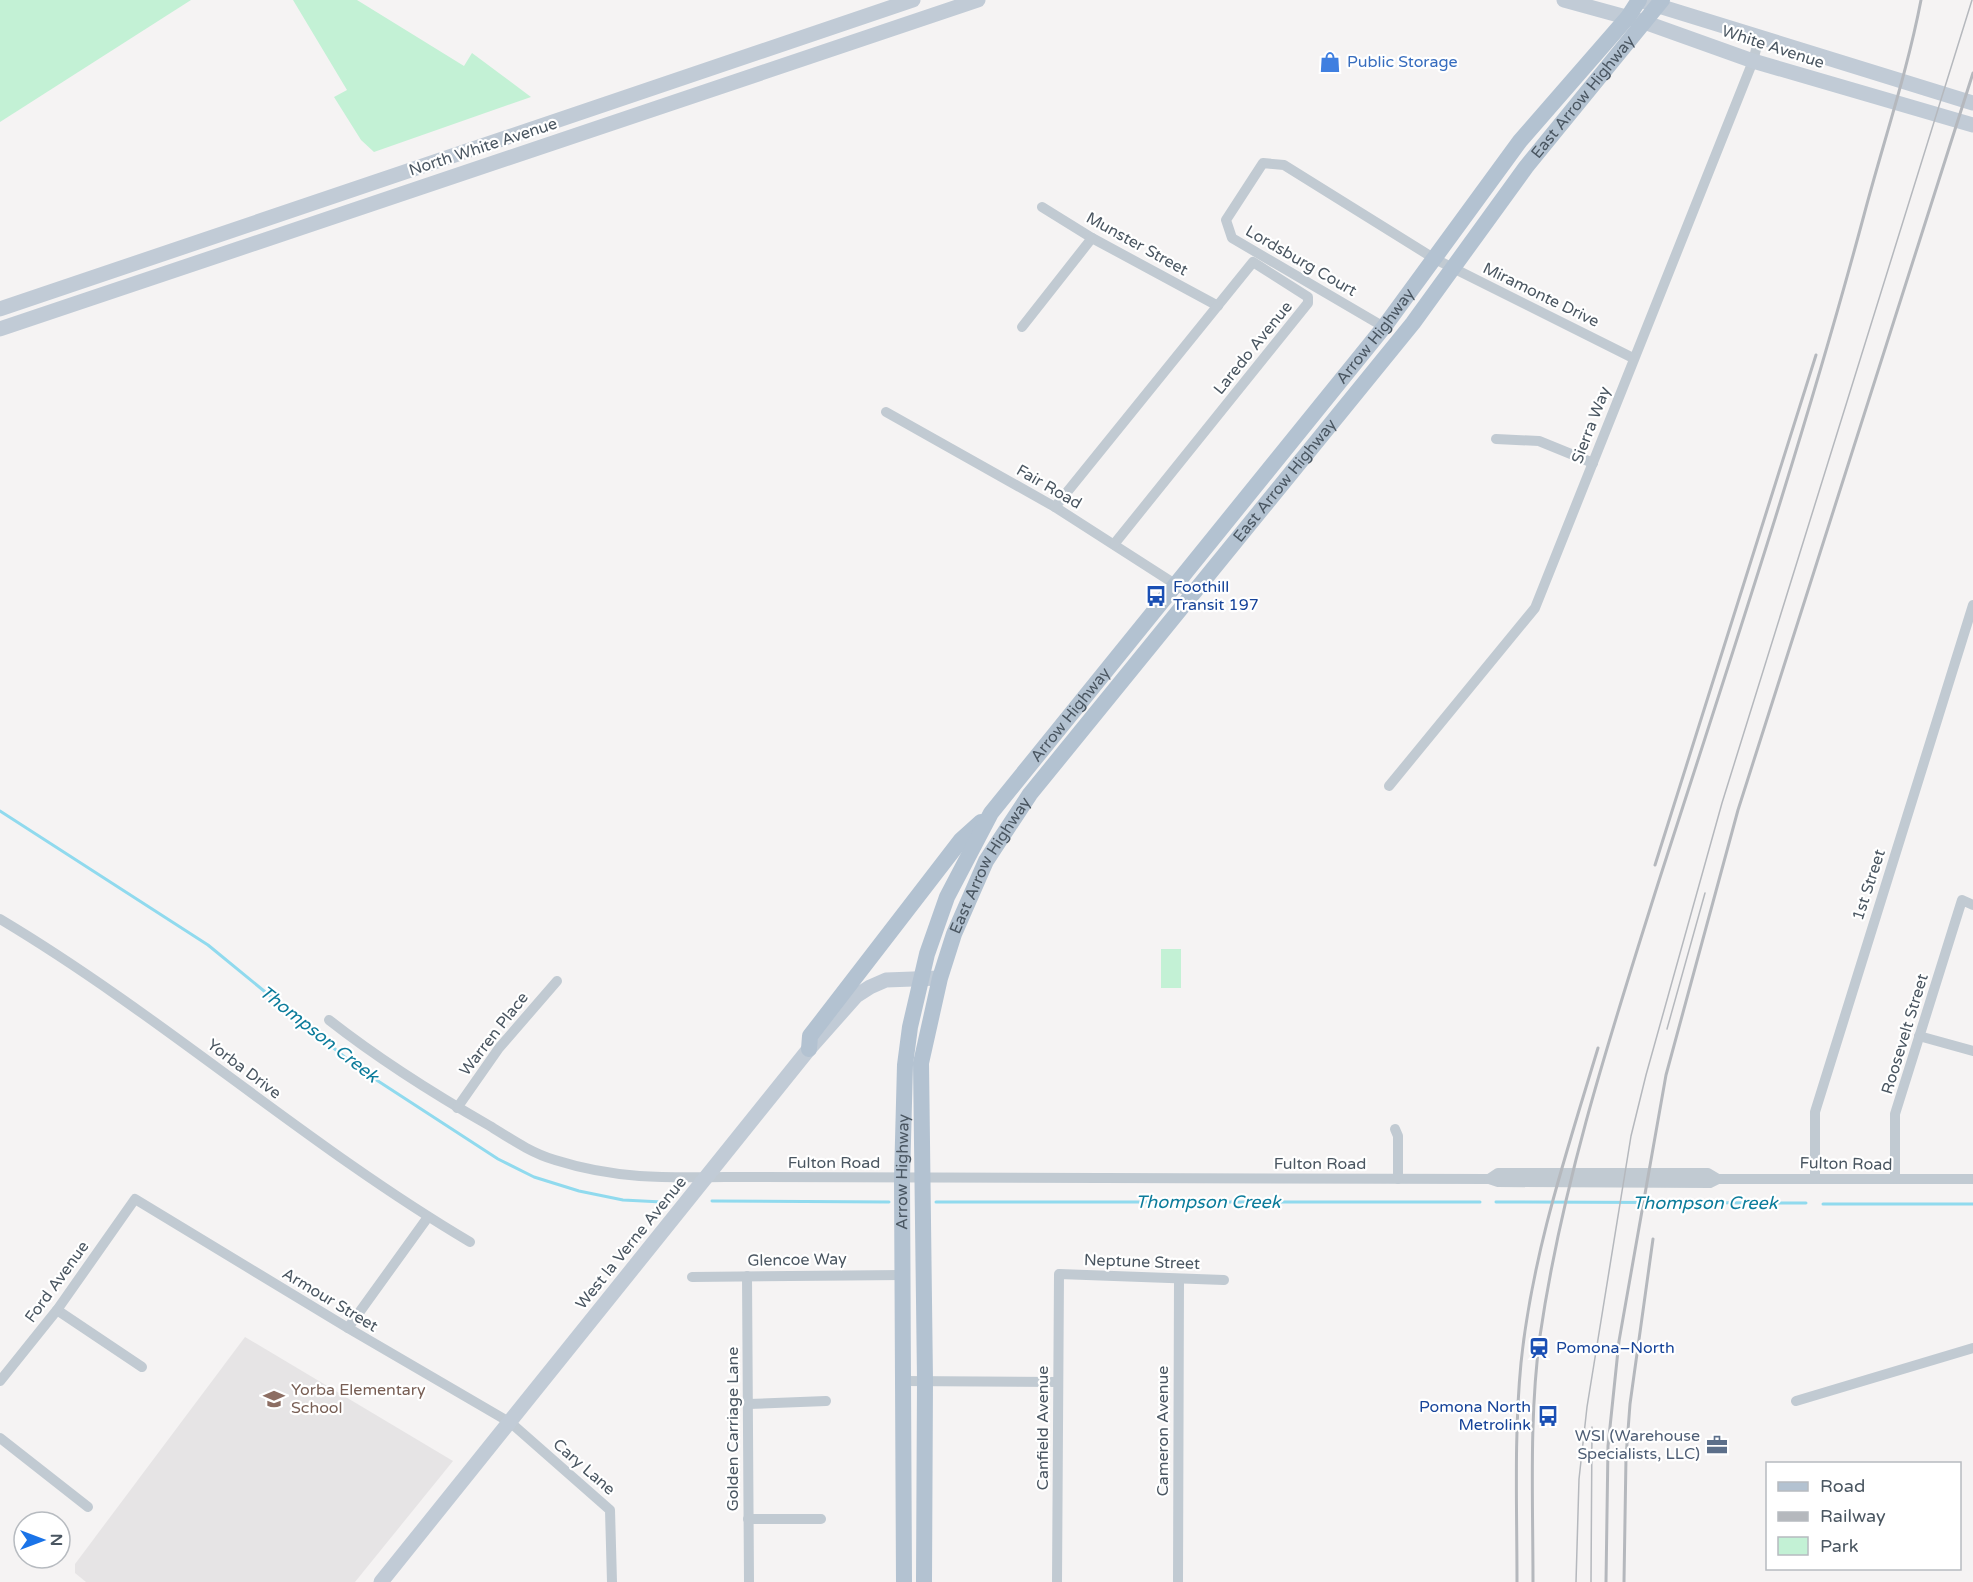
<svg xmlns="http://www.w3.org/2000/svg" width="1973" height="1582" font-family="'Varela Round',sans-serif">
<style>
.education{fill:#e6e4e5}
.green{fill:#c3f1d5}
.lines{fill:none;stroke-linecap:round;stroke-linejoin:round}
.stream{stroke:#90daee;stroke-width:3}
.minor{stroke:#c1cad2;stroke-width:10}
.secondary{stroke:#c1cbd6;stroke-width:15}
.primary{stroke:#b3c2d1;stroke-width:16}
.tram{stroke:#b5b8bd;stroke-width:1.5}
.rail{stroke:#b5b8bd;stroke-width:3}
.labels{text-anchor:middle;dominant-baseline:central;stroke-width:4.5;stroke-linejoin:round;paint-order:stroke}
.street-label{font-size:16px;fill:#4a5661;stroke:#fff}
.shop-label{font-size:16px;fill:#366cbe;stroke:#fff;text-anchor:start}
.transit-label{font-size:16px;fill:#164399;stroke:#fff;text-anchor:start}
.education-label{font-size:16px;fill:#785e54;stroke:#fff;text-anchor:start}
.service-label{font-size:16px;fill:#4e5e75;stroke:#fff;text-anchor:end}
.water-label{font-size:18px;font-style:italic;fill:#0c7c9b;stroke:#fff}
</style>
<rect width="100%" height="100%" fill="#f5f3f3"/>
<polygon class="education" points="245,1337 453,1461 355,1582 86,1582 75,1573 75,1564"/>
<g class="green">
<polygon points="0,0 191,0 0,122"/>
<polygon points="293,0 357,0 464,66 472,53 531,97 374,152 361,140 334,97 347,90"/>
<rect x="1161" y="949" width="20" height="39"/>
</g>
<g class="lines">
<g class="stream">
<polyline points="0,811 208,945 358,1068 498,1159 534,1177 579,1191 623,1200 662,1202"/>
<polyline points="712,1201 889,1202"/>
<polyline points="936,1202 1480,1202"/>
<polyline points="1496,1202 1806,1203"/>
<polyline points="1823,1204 1973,1204"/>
</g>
<g class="minor">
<polyline points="1042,207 1092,238 1218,306"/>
<polyline points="1022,327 1092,238"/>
<polyline points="1384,327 1232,238 1226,220 1263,163 1284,165 1435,259 1633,358"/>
<polyline points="886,412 1055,507 1192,595"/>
<polyline points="1496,439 1539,441 1593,463"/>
<polyline points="1055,507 1253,262 1308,297 1308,303 1115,543"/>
<polyline points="1389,786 1535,608 1753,61 1759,38"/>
<path d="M0,919c164,98 306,226 470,323"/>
<path d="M329,1020c51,40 105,74 161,106 21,13 41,27 65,34 60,19 110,18 172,17l762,2 9,3 212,1 8,-4h255"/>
<polyline points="1919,1036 1973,1051"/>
<polyline points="457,1108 499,1048 557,981"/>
<polyline points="1395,1129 1398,1136 1398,1179"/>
<polyline points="1815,1178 1815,1112 1973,605"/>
<polyline points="1489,1179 1498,1173 1708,1173 1718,1179"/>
<polyline points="1895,1179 1895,1114 1962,900 1973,905"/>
<polyline points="747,1276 749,1582"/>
<polyline points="692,1277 903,1275"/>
<polyline points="57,1310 142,1367"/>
<polyline points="348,1328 428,1217"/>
<polyline points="0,1381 57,1310 135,1199 348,1328 511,1423 610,1510 612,1582"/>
<polyline points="904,1381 1058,1382"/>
<polyline points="1796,1401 1973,1348"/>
<polyline points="748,1404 826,1401"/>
<polyline points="0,1438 88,1507"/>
<polyline points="748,1519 821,1519"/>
<polyline points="1057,1582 1059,1274 1224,1280"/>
<polyline points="1178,1582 1179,1279"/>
</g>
<g class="secondary">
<polyline points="1564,0 1644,22 1753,61 1973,125"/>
<polyline points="1646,2 1973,103"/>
<polyline points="0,309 913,0"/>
<polyline points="0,329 978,0"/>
<polyline points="381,1582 809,1049 856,996 870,987 886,980 940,978"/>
</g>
<g class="primary">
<polyline points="809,1049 810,1036 961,840 981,822"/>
<path id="s1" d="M904,1582l-2,-404 3,-113 5,-38 17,-73 20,-57 44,-84 393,-486 136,-186 108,-124 11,-17"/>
<path id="s2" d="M924,1582l1,-202 -4,-317 19,-85 14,-44 32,-73 44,-67 383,-471 113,-156 136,-167"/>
</g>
<g class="tram">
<polyline points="1667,1029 1705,893"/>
<polyline points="1576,1582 1579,1479 1587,1407 1631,1136 1646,1075 1722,803 1972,0"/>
<polyline points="1591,1582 1592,1427"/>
</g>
<g class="rail">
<polyline points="1655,865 1816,355"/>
<path d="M1517,1582c0,-73 -3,-147 4,-219 11,-108 46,-212 77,-315"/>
<path d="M1533,1582c0,-82 -4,-165 7,-246 22,-152 70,-300 116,-446 72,-224 147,-448 208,-675 19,-72 43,-142 57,-215"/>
<polyline points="1606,1582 1608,1446 1619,1341 1666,1075 1738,810 1973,73"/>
<polyline points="1624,1582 1626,1457 1630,1404 1653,1239"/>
</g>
</g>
<defs>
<symbol id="shop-bare" viewBox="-9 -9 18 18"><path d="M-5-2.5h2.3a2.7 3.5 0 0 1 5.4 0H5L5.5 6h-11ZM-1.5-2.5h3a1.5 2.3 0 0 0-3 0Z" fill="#3f7fe0" stroke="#fff" stroke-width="2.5" paint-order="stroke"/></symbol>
<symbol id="bus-bare" viewBox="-9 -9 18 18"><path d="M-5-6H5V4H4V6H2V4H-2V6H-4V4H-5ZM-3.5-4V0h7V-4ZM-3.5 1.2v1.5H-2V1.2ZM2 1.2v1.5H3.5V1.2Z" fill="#1a4fb4" stroke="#fff" stroke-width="2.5" paint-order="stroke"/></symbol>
<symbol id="station-bare" viewBox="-9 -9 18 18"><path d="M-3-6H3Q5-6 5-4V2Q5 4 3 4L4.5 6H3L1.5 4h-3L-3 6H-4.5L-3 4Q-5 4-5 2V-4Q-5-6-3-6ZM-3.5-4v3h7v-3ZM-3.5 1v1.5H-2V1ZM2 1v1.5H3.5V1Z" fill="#1a4fb4" stroke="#fff" stroke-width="2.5" paint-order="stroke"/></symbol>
<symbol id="school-bare" viewBox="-9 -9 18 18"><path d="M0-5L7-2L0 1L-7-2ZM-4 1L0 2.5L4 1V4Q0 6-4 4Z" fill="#8d6e63" stroke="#fff" stroke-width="2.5" paint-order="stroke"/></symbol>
<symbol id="office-bare" viewBox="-9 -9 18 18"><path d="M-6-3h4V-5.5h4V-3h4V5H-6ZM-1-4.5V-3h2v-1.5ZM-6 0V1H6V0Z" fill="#5c6f8a" stroke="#fff" stroke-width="2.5" paint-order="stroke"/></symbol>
</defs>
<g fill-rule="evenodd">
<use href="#shop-bare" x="1315" y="47" width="30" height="30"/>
<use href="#bus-bare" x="1141" y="581" width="30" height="30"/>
<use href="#station-bare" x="1524" y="1333" width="30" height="30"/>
<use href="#school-bare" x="259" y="1384" width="30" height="30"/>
<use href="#bus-bare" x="1533" y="1401" width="30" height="30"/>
<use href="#office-bare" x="1702" y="1430" width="30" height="30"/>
</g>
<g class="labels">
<g class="street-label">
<text transform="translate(1773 47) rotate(18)">White Avenue</text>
<text stroke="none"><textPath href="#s2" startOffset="1702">East Arrow Highway</textPath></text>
<text transform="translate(483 147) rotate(-18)">North White Avenue</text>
<text transform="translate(1137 244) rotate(29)">Munster Street</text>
<text transform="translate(1301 261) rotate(30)">Lordsburg Court</text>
<text transform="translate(1541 295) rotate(26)">Miramonte Drive</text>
<text stroke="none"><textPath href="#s1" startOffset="1398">Arrow Highway</textPath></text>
<text transform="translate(1253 348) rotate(-51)">Laredo Avenue</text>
<text transform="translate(1591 425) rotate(-69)">Sierra Way</text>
<text stroke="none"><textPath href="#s2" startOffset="1216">East Arrow Highway</textPath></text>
<text transform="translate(1049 487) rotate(30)">Fair Road</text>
<text stroke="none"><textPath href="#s1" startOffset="912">Arrow Highway</textPath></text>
<text stroke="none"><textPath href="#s2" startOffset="730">East Arrow Highway</textPath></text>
<text transform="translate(1869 885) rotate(-72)">1st Street</text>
<text transform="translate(494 1034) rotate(-52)">Warren Place</text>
<text transform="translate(1905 1034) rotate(-73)">Roosevelt Street</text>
<text transform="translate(244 1069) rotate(37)">Yorba Drive</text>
<text x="834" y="1163">Fulton Road</text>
<text x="1320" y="1164">Fulton Road</text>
<text transform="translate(1846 1164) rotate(1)">Fulton Road</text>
<text stroke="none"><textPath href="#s1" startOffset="410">Arrow Highway</textPath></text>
<text transform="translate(631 1243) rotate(-51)">West la Verne Avenue</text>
<text transform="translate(797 1260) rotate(-1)">Glencoe Way</text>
<text transform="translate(1142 1262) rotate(2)">Neptune Street</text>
<text transform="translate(57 1282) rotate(-54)">Ford Avenue</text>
<text transform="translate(330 1300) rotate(31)">Armour Street</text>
<text transform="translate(1043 1428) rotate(-90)">Canfield Avenue</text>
<text transform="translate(733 1429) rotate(-90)">Golden Carriage Lane</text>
<text transform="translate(1163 1431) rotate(-90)">Cameron Avenue</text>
<text transform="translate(584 1467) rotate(41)">Cary Lane</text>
</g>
<g class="shop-label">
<text x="1347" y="62">Public Storage</text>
</g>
<g class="transit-label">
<text x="1173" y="587">Foothill<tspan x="1173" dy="18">Transit 197</tspan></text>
<text x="1556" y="1348">Pomona–North</text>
<text x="1531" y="1407" text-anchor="end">Pomona North<tspan x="1531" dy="18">Metrolink</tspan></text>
</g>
<g class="education-label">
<text x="291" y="1390">Yorba Elementary<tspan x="291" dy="18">School</tspan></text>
</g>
<g class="service-label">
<text x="1700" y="1436">WSI (Warehouse<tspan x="1700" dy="18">Specialists, LLC)</tspan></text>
</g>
<g class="water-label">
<text transform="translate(319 1034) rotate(38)">Thompson Creek</text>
<text x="1208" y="1202">Thompson Creek</text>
<text x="1705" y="1203">Thompson Creek</text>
</g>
</g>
<rect x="1766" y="1462" width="195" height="108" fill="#ffffff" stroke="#b7bbc0" stroke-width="1.5"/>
<rect x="1778" y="1482" width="30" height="9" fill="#b3c2d1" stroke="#b7bbc0" stroke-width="1.5"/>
<text x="1820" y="1492" font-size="18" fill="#4a5661">Road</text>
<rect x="1778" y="1512" width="30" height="9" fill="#b5b8bd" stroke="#b7bbc0" stroke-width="1.5"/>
<text x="1820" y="1522" font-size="18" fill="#4a5661">Railway</text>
<rect x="1778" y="1537" width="30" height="18" fill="#c3f1d5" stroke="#b7bbc0" stroke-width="1.5"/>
<text x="1820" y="1552" font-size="18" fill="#4a5661">Park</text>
<g transform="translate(42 1540) rotate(90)"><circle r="28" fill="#ffffff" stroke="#b7bbc0" stroke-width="1.5"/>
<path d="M0-4.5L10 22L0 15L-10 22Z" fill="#1a73e8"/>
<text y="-9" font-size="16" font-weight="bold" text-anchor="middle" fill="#4a5661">N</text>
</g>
</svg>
